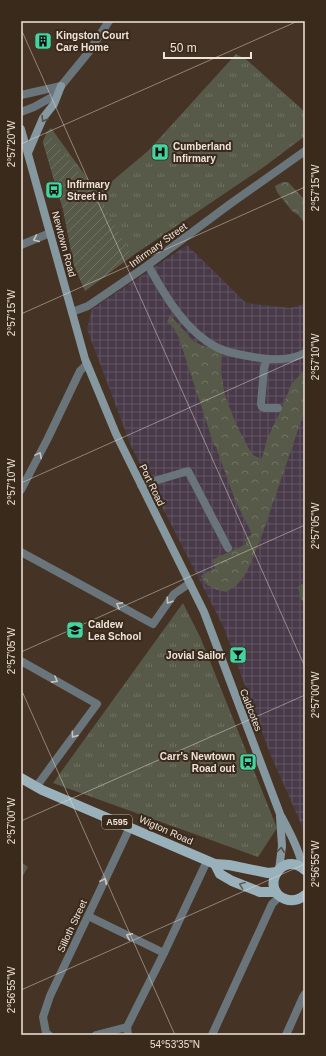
<svg xmlns="http://www.w3.org/2000/svg" width="326" height="1056" font-family="Arial,sans-serif">
<style>
.industrial{fill:url(#industrial-grid)}
.grass{fill:#585a49}
.forest{fill:url(#forest-crowns)}
.park{fill:url(#park-tufts)}
.garden{fill:url(#garden-furrows)}
.lines{fill:none;stroke-linecap:round;stroke-linejoin:round}
.street{stroke:#69757a;stroke-width:8}
.secondary{stroke:#85979f;stroke-width:8}
.primary{stroke:#99b1bb;stroke-width:10}
.oneway{stroke:#545049}
.oneway2{stroke:#c7c3be}
.oneway3{stroke:#60605b}
.ticks{fill:none;stroke:#efe4db;stroke-width:1;stroke-opacity:0.45}
.labels{text-anchor:middle;dominant-baseline:central;stroke-width:4;stroke-linejoin:round;paint-order:stroke}
.shield{fill:#3a2a1b;stroke:#b9aca1;stroke-width:1}
.shield-label{font-size:9px;font-weight:bold;fill:#efe4db}
.poi-label{font-size:10px;font-weight:bold;fill:#efe4db;stroke:#3a2a1b;text-anchor:start}
.street-label{font-size:10px;fill:#efe4db;stroke:#3a2a1b}
.neatline{fill:none;stroke:#efe4db;stroke-width:1.5}
.ticks-label{font-size:10px;text-anchor:middle;fill:#efe4db}
</style>
<defs>
<pattern id="industrial-grid" width="8" height="8" patternUnits="userSpaceOnUse"><rect width="8" height="8" fill="#483a49"/><path d="M0 4h8M4 0v8" fill="none" stroke="#635663"/></pattern>
<pattern id="forest-crowns" width="20" height="18" patternUnits="userSpaceOnUse"><rect width="20" height="18" fill="#585a49"/><path d="M2 6a3 3 0 1 1 6 0M12 15a3 3 0 1 1 6 0" fill="none" stroke="#707263"/></pattern>
<pattern id="park-tufts" width="24" height="20" patternUnits="userSpaceOnUse"><rect width="24" height="20" fill="#585a49"/><path d="M3 7l-1-3M5 7V3M7 7l1-3M15 17l-1-3M17 17v-4M19 17l1-3" fill="none" stroke="#707263"/></pattern>
<pattern id="garden-furrows" width="10" height="10" patternUnits="userSpaceOnUse"><rect width="10" height="10" fill="#585a49"/><path d="M-1 1l2-2M0 10L10 0M9 11l2-2" fill="none" stroke="#707263"/></pattern>
</defs>
<rect width="100%" height="100%" fill="#453425"/>
<polygon class="industrial" points="187,245 246,303 290,308 305,304 305,833 269,751 224,628 131,446 87,329 92,309"/>
<polygon class="grass" points="21,862 28,867 21,879"/>
<g class="forest">
<polygon points="283,182 288,182 305,200 305,223 298,215 292,211 277,192 275,186"/>
<polygon points="170,315 193,341 203,346 220,350 222,352 221,372 225,396 236,424 248,447 253,455 261,459 263,455 267,439 281,410 291,385 305,369 305,413 301,421 262,535 247,572 236,586 226,592 218,590 207,585 201,576 215,568 212,560 246,544 245,539 252,534 235,500 216,447 214,445 179,338 173,327 167,322"/>
<polygon points="305,582 305,604 301,599 298,587"/>
</g>
<g class="park">
<polygon points="236,54 247,60 305,112 305,136 261,169 132,256 85,291 74,265 63,209 55,184 43,141 47,132 51,128 98,193 148,151"/>
<polygon points="183,603 201,639 277,828 258,857 53,783"/>
</g>
<polygon class="garden" points="47,132 98,196 132,256 85,291 74,265 63,209 43,143"/>
<g class="lines">
<g class="street">
<polyline points="21,95 61,86"/>
<polyline points="21,112 34,107 52,97 88,53 109,21"/>
<polyline points="21,245 50,233"/>
<path d="M148,265c17,31 38,67 70,83 13,6 28,8 42,10 14,2 32,2 45,-5"/>
<polyline points="72,312 88,306 148,265 230,204 305,151"/>
<polyline points="267,359 264,368 261,404 262,407 265,408 278,408"/>
<polyline points="141,485 188,471 228,548"/>
<polyline points="21,490 48,438 80,371 87,364"/>
<polyline points="21,552 153,624 174,594 190,583"/>
<polyline points="21,661 97,704 36,787"/>
<polyline points="88,916 164,953"/>
<polyline points="127,1027 164,953 207,861"/>
<polyline points="127,1027 128,1035"/>
<polyline points="49,1035 46,1033 43,1017 50,996 130,827"/>
<polyline points="96,1035 127,1027"/>
<polyline points="212,1035 272,904 280,896"/>
<polyline points="286,1035 303,997 305,994"/>
</g>
<g class="secondary">
<path d="M21,129l64,230 31,75 88,178 76,202c9,17 19,35 23,54"/>
<polyline points="28,153 43,118 54,104 61,86"/>
<polyline points="279,870 282,846 280,817"/>
</g>
<g class="primary">
<polyline points="21,778 42,790 215,864 229,865 268,873 277,872"/>
<polyline points="215,864 220,874 232,881 260,892 276,892"/>
<path d="M305,870c-23,-21 -46,19 -20,29 8,3 14,1 20,-4"/>
</g>
</g>
<defs><path id="oneway-chevron" d="M-2-3.5L2.5 0L-2 3.5" fill="none" stroke-width="1.6" stroke-linecap="round" stroke-linejoin="round"/></defs>
<g class="oneway">
<use href="#oneway-chevron" transform="translate(44 119) rotate(121)"/>
<use href="#oneway-chevron" transform="translate(281 850) rotate(-83)"/>
</g>
<g class="oneway2">
<use href="#oneway-chevron" transform="translate(36 239) rotate(157)"/>
<use href="#oneway-chevron" transform="translate(39 455) rotate(-62)"/>
<use href="#oneway-chevron" transform="translate(169 601) rotate(124)"/>
<use href="#oneway-chevron" transform="translate(119 605) rotate(-151)"/>
<use href="#oneway-chevron" transform="translate(55 680) rotate(29)"/>
<use href="#oneway-chevron" transform="translate(74 735) rotate(126)"/>
<use href="#oneway-chevron" transform="translate(104 881) rotate(-65)"/>
<use href="#oneway-chevron" transform="translate(129 936) rotate(-154)"/>
</g>
<use class="oneway3" href="#oneway-chevron" transform="translate(242 885) rotate(-159)"/>
<path class="ticks" d="M21,29l284,638M21,144l277,-123M21,314l284,-127M21,483l284,-127M21,652l284,-127M21,689l154,346M21,821l284,-126M21,990l284,-126M300,1035l5,-2"/>
<defs>
<symbol id="building-square" viewBox="-11 -11 22 22"><rect x="-9" y="-9" width="18" height="18" rx="4" fill="#45d49f" stroke="#3a2a1b"/><path d="M-4-6H4V6H1V3H-1V6H-4ZM-2.5-4.3h1.7v1.8h-1.7ZM.8-4.3h1.7v1.8H.8ZM-2.5-1h1.7V.8h-1.7ZM.8-1h1.7V.8H.8Z" fill="#111"/></symbol>
<symbol id="hospital-square" viewBox="-11 -11 22 22"><rect x="-9" y="-9" width="18" height="18" rx="4" fill="#45d49f" stroke="#3a2a1b"/><path d="M-5-5h3v3.5h4V-5h3V5h-3V1.5h-4V5h-3Z" fill="#111"/></symbol>
<symbol id="bus-square" viewBox="-11 -11 22 22"><rect x="-9" y="-9" width="18" height="18" rx="4" fill="#45d49f" stroke="#3a2a1b"/><path d="M-5-6H5V4H4V6H2V4H-2V6H-4V4H-5ZM-3.5-4V0h7V-4ZM-3.5 1.2v1.5H-2V1.2ZM2 1.2v1.5H3.5V1.2Z" fill="#111"/></symbol>
<symbol id="school-square" viewBox="-11 -11 22 22"><rect x="-9" y="-9" width="18" height="18" rx="4" fill="#45d49f" stroke="#3a2a1b"/><path d="M0-5L7-2L0 1L-7-2ZM-4 1L0 2.5L4 1V4Q0 6-4 4Z" fill="#111"/></symbol>
<symbol id="bar-square" viewBox="-11 -11 22 22"><rect x="-9" y="-9" width="18" height="18" rx="4" fill="#45d49f" stroke="#3a2a1b"/><path d="M-6-5H6L.8 .8V4.5H3.5V6h-7V4.5H-.8V.8Z" fill="#111"/></symbol>
</defs>
<g fill-rule="evenodd">
<use href="#building-square" x="33" y="31" width="20" height="20"/>
<use href="#hospital-square" x="150" y="142" width="20" height="20"/>
<use href="#bus-square" x="44" y="180" width="20" height="20"/>
<use href="#school-square" x="65" y="620" width="20" height="20"/>
<use href="#bar-square" x="228" y="645" width="20" height="20"/>
<use href="#bus-square" x="238" y="752" width="20" height="20"/>
</g>
<g class="labels">
<rect class="shield" x="102" y="815" width="30" height="14" rx="3"/>
<g class="shield-label">
<text x="117" y="822">A595</text>
</g>
<g class="poi-label">
<text x="56" y="35">Kingston Court<tspan x="56" dy="12">Care Home</tspan></text>
<text x="173" y="146">Cumberland<tspan x="173" dy="12">Infirmary</tspan></text>
<text x="67" y="184">Infirmary<tspan x="67" dy="12">Street in</tspan></text>
<text x="88" y="624">Caldew<tspan x="88" dy="12">Lea School</tspan></text>
<text x="225" y="655" text-anchor="end">Jovial Sailor</text>
<text x="235" y="756" text-anchor="end">Carr's Newtown<tspan x="235" dy="12">Road out</tspan></text>
</g>
<g class="street-label">
<text transform="translate(64 244) rotate(75)">Newtown Road</text>
<text transform="translate(158 245) rotate(-36)">Infirmary Street</text>
<text transform="translate(152 485) rotate(64)">Port Road</text>
<text transform="translate(251 710) rotate(69)">Caldcotes</text>
<text transform="translate(166 830) rotate(24)">Wigton Road</text>
<text transform="translate(72 926) rotate(-65)">Silloth Street</text>
</g>
</g>
<rect width="326" height="1056" fill="none" stroke="#3a2a1b" stroke-width="44"/>
<path d="M164 52v6h87v-6" fill="none" stroke="#efe4db" stroke-width="2"/>
<text x="170" y="52" font-size="12" fill="#efe4db" stroke="#3a2a1b" stroke-width="3" paint-order="stroke">50 m</text>
<rect x="22" y="22" width="282" height="1012" class="neatline"/>
<g class="ticks-label">
<text transform="translate(11 144) rotate(-90)" y="4">2°57'20"W</text>
<text transform="translate(315 188) rotate(-90)" y="4">2°57'15"W</text>
<text transform="translate(11 313) rotate(-90)" y="4">2°57'15"W</text>
<text transform="translate(315 357) rotate(-90)" y="4">2°57'10"W</text>
<text transform="translate(11 482) rotate(-90)" y="4">2°57'10"W</text>
<text transform="translate(315 526) rotate(-90)" y="4">2°57'05"W</text>
<text transform="translate(11 651) rotate(-90)" y="4">2°57'05"W</text>
<text transform="translate(315 695) rotate(-90)" y="4">2°57'00"W</text>
<text transform="translate(11 821) rotate(-90)" y="4">2°57'00"W</text>
<text transform="translate(315 864) rotate(-90)" y="4">2°56'55"W</text>
<text transform="translate(11 990) rotate(-90)" y="4">2°56'55"W</text>
<text x="175" y="1048">54°53'35"N</text>
</g>
</svg>
